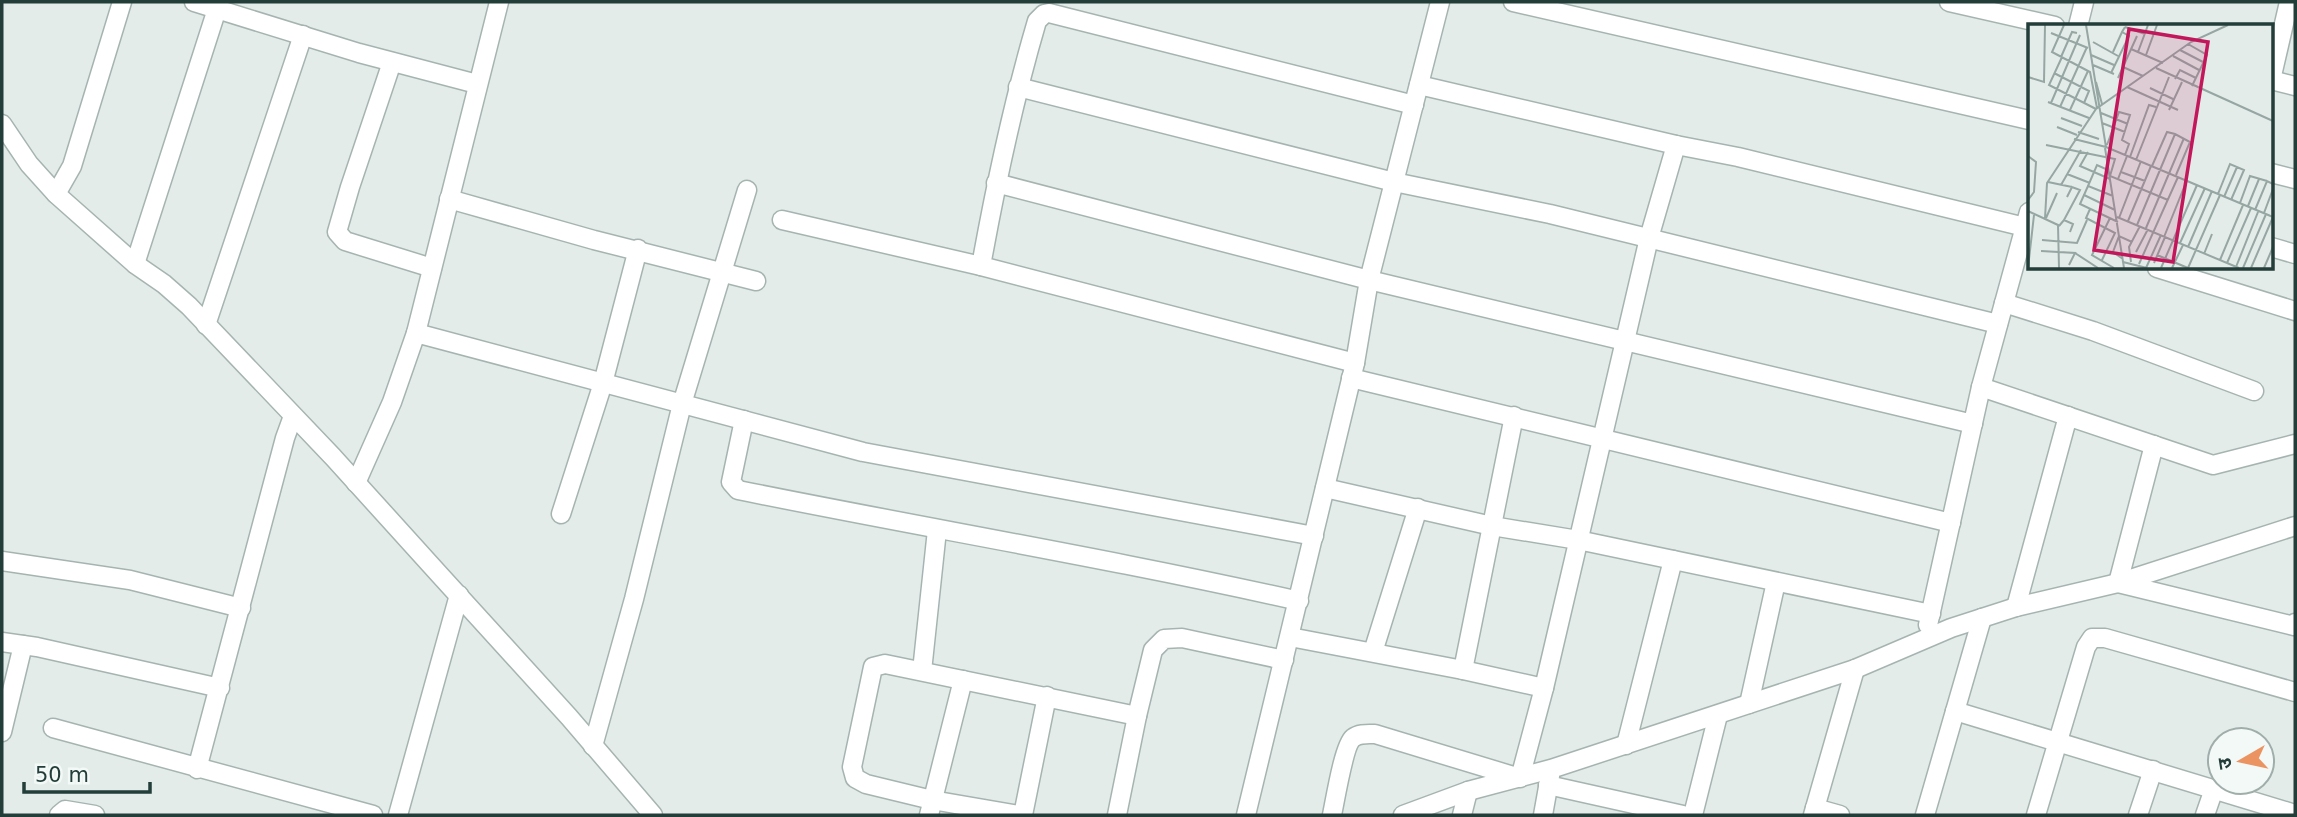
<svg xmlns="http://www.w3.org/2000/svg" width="2297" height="817" font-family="'DejaVu Sans','Noto Sans Devanagari',sans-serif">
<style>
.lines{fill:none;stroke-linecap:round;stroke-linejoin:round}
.minor-casing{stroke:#a6b4b1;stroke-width:21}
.minor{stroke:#fff;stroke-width:18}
.inset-road{fill:none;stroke:#96a6a3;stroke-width:2}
.view{fill:#c2185b;fill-opacity:0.15;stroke:#c2185b;stroke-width:3.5}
.inset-edge{fill:none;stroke:#233d39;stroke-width:3.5}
</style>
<rect width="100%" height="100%" fill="#e3ece9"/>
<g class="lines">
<defs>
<g id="minor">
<polyline points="194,2 359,53 477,84"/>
<polyline points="1513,2 2029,120"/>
<polyline points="1949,2 2055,26"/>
<polyline points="2078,26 2084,2"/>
<polyline points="392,62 350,187 337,232 345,241 432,268"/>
<polyline points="2271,80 2289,2"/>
<polyline points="2271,80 2295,86"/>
<polyline points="1419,85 1676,145 1738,157 2029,228"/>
<polyline points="1018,87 1394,182 1550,214 1998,324"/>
<polyline points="2,124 29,164 56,194 135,264 164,284 189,306 333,457 438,573 569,717 653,815"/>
<polyline points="2271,173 2295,179"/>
<polyline points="996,183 1369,280 1973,424"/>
<polyline points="56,194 72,166 122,2"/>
<polyline points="449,199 594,240 756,281"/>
<polyline points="782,220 981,266"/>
<polyline points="2271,247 2295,254"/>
<polyline points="135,264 217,9"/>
<polyline points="2157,268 2295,311"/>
<polyline points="2004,303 2093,331 2254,391"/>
<polyline points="206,325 303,35"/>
<polyline points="416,333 863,452 1314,536"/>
<path d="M1355,363l-374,-97c15,-83 32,-164 56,-245l7,-7 5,-1 365,92"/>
<polyline points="1351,378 1951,523"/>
<polyline points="1981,387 2213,465 2295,444"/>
<path d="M744,420l-13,62 7,8c187,38 375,69 561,111"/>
<polyline points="2154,445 2118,583 2294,626 2295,623"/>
<polyline points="356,483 392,402 416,333 499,2"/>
<polyline points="1325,488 1492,526 1578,540 1931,614"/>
<polyline points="561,514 603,383 638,249"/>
<polyline points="2,561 130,580 241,608"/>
<polyline points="2016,607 2068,416"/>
<polyline points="1928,625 1981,387 2029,212"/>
<polyline points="1290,637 1463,670 1544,688"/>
<polyline points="2,642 37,647 220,688"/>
<polyline points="1373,652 1418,508"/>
<polyline points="1463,670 1514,416"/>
<polyline points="922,671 937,530"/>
<polyline points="1749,704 1776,582"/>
<polyline points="1955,711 2295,814"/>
<polyline points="53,728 373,815"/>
<polyline points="2,732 23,645"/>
<polyline points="1626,745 1673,560"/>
<polyline points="593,746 634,599 682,404 747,190"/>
<polyline points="197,769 285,438 293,416"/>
<polyline points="1548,785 1683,815"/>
<polyline points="1815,808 1840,815"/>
<polyline points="59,815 65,810 95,815"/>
<polyline points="398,815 459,595"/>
<polyline points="929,815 963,680"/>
<polyline points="1019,815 932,800 866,784 855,778 852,767 873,667 885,664 1137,716 1153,650 1164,639 1182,638 1284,660"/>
<polyline points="1023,815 1047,696"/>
<polyline points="1117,815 1137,716"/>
<polyline points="1246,815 1355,363 1369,280 1440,2"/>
<path d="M1332,815c3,-14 12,-70 21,-77 6,-5 15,-4 22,-4l145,44 24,-90 105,-450 27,-93"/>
<polyline points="1403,815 1468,791 1551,769 1855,669 1951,628 2016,607 2118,583 2295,526"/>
<polyline points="1462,815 1468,791"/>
<polyline points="1543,815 1550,776"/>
<polyline points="1693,815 1718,715"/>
<polyline points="1813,815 1855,669"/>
<polyline points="1925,815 1982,618"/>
<polyline points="2036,815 2086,647 2092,638 2105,638 2295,692"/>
<polyline points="2138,815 2153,770"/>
<polyline points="2205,815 2214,789"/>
</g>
</defs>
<use href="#minor" class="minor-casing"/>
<use href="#minor" class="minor"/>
</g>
<g transform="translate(2028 24)">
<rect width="245" height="245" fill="#e3ece9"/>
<path class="inset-road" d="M36,1l-12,27 38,20 7,36M58,1l20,122M97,3l20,7M23,9l37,15M65,18l25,14M160,20l19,11 -15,31M103,25l32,14M152,26l23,12M85,28l9,-20M110,28l10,-27M63,31l23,10M118,31l11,-30M145,32l26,14M33,33l11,-25 5,1M34,33l-13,28 47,24M65,41l21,9M95,43l20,9M128,44l117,53M26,49l35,18 -5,12M83,49l18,-37 -7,-4 3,-5M0,53l16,5 1,-57M90,54l19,-42M147,55l5,-9 16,8M68,58l6,22M99,63l51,23M122,64l23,11M20,78l41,16M23,79l29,-68M32,83l27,-60M42,86l18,-39M141,86l13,-28M73,89l27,11M33,94l21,8M74,99l23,9M29,103l20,8M50,108l21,7M46,115l32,8 167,70M18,121l69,14 -5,17 58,24M79,121l12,-33 11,3 -8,25 7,4 -4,11M77,124l19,120M60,128l-8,14 30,13M0,132l8,6 -2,30 -6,8M102,133l19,-52 7,2M108,136l33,-83M124,142l15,-34 8,2 15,8 -14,33M80,146l-11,-5 -9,21 25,10M93,148l24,9M39,150l23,9M90,155l9,-23M20,158l24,5M33,161l20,-35M60,162l-4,9 31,15M190,170l12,-30 14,6 -13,30M56,171l-4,9 38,18M196,173l13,-30M212,179l10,-27 17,5M220,182l11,-27M62,185l-4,9 29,15 -13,27M227,186l12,-29 6,3M0,187l30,14 1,43M236,189l9,-24M89,193l122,51M17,194l2,-35 49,-74 95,-67 37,-17M18,194l11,-25M82,194l-18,37 22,13M91,194l22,-57M36,196l16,-30 -8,-3 -5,10M100,197l23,-55M109,201l38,-91M31,202l5,-6 9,4 -3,8M118,204l38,-90M136,213l23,-57M14,216l35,3 10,-23M152,219l25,-55M160,223l24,-56M13,227l34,2 -6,12M108,228l12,-23M47,229l23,15M176,230l8,-20M129,231l31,13M95,235l-10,-7 6,-16 13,6M192,236l23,-55M95,238l24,6M103,238l-2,-15 11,-21M126,239l11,-26M199,239l24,-55M111,240l39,-87M208,243l22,-55M0,244l6,-53M118,244l15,-33M133,244l36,-83M144,244l11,-23M160,244l32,-73M215,244l23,-54M223,244l22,-51M236,244l9,-21"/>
<path class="view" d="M101,5l79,13 -35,220 -79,-12z"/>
<rect width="245" height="245" class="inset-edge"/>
</g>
<rect width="2297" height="817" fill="none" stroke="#233d39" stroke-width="7"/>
<g transform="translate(2241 761) rotate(261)"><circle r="33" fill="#f3f9f7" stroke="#a0aeab" stroke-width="2"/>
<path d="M0-5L12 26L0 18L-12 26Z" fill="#ec9362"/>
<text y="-10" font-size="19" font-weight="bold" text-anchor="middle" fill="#233d39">उ</text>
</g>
<path d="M24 782v10h126v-10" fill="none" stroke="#233d39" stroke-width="3.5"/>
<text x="35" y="782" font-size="21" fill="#233d39" stroke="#f3f9f7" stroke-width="5" paint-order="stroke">50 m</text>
</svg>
